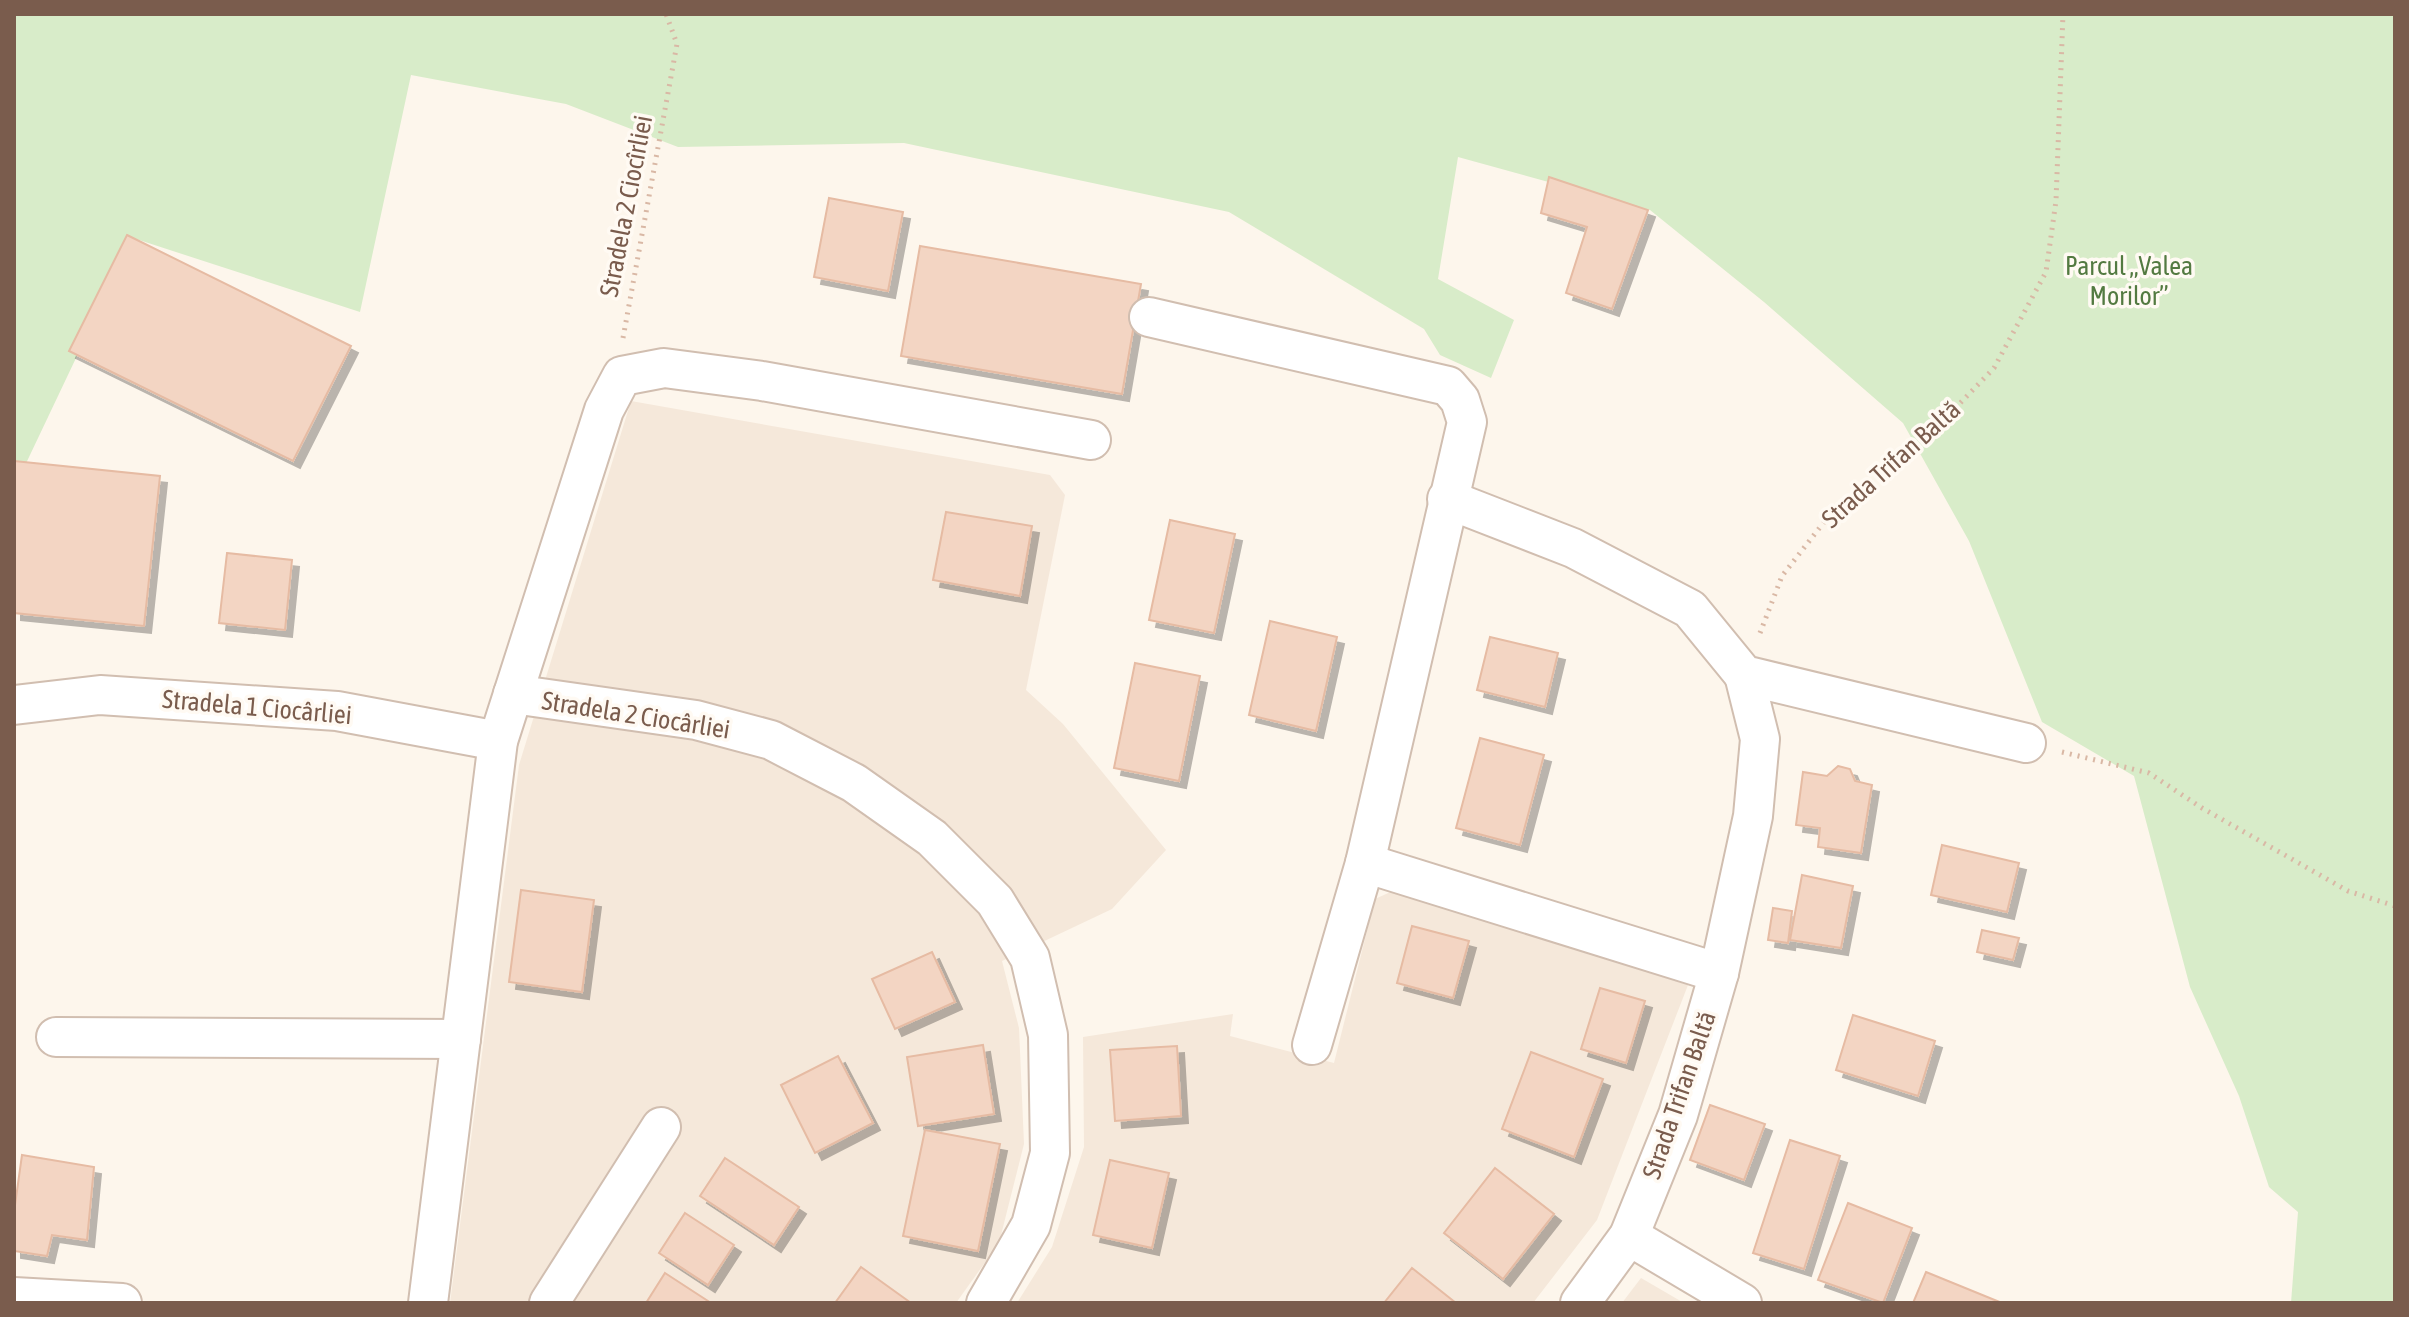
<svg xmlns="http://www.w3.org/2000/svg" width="2409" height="1317" font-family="'Asap Condensed',sans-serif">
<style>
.residential{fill:#f5e8da}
.green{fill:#d8ecc9}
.building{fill:#f3d5c3;stroke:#e6bba3;stroke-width:2;filter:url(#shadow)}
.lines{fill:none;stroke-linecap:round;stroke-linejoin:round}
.minor-casing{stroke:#d1beb0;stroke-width:42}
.path{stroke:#d9b8a5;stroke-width:5;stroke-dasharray:2 6;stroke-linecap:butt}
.minor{stroke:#fff;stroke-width:38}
.labels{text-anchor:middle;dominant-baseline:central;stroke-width:7;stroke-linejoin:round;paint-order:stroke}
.street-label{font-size:26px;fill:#7a5c4d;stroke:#fffaf3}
.park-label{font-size:26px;fill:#537a41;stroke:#fffaf3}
</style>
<defs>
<filter id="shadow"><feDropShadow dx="7" dy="7" stdDeviation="0" flood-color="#0004"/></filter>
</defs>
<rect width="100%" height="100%" fill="#fdf6ec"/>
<g class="residential">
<polygon points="631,401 1050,475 1065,495 1026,690 1063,724 1166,850 1112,909 1002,961 1019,1028 1024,1144 999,1243 956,1303 450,1303 519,765"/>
<polygon points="1397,889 1688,985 1597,1220 1533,1303 1017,1303 1052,1247 1084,1147 1083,1037 1233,1014 1230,1036 1334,1063 1375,899"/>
<polygon points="1641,1278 1684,1303 1622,1303"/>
</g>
<polygon class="green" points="14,14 2395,14 2395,1303 2291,1303 2298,1212 2269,1187 2239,1096 2190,987 2134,776 2042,722 1969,541 1903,423 1764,302 1650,210 1458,157 1438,279 1514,320 1491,378 1440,355 1424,329 1229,212 904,143 678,147 566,104 411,75 360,312 133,238 20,476 14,475"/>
<g class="building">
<polygon points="1549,177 1648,210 1612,309 1566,293 1587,227 1541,213"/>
<polygon points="829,198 903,212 888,291 814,277"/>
<polygon points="127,235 351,346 293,461 69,351"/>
<polygon points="920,246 1141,284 1122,394 901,356"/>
<polygon points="14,461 160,476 144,626 14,613"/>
<polygon points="946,512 1032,526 1020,596 933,580"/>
<polygon points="1170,520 1235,534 1214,633 1149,620"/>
<polygon points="227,553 292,560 285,630 219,623"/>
<polygon points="1270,621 1337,637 1316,731 1249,715"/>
<polygon points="1490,637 1558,653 1545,707 1477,690"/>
<polygon points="1135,663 1200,676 1179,781 1114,768"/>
<polygon points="1480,738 1544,755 1520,845 1456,828"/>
<polygon points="1838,766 1850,769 1855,781 1872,785 1861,853 1818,847 1820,828 1796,825 1803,772 1827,776"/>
<polygon points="1942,845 2019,863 2007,912 1931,895"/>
<polygon points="1802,875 1853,886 1841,948 1790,940"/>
<polygon points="521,890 594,900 582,992 509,982"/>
<polygon points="1773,908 1792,911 1788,943 1768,940"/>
<polygon points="1412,926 1469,941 1453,998 1397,983"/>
<polygon points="1982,930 2019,938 2013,960 1977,952"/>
<polygon points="932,952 955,1002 895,1029 872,979"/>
<polygon points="1600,988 1645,1001 1626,1063 1581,1049"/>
<polygon points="1853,1015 1935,1041 1918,1096 1836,1070"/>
<polygon points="983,1045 994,1114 918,1126 907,1057"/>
<polygon points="1177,1046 1181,1116 1115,1121 1110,1050"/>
<polygon points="1531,1052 1603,1079 1574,1157 1502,1129"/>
<polygon points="838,1056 873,1123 815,1153 781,1085"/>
<polygon points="1710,1105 1765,1124 1744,1180 1690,1160"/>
<polygon points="925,1130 1000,1144 978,1251 903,1236"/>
<polygon points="1790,1140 1840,1156 1804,1269 1753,1253"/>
<polygon points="22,1155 94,1167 87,1240 52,1235 47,1256 14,1251 14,1212"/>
<polygon points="725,1158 799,1207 774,1245 700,1196"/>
<polygon points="1110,1160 1169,1173 1152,1248 1093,1235"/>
<polygon points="1495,1168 1554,1214 1503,1279 1444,1233"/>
<polygon points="1848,1203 1912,1228 1883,1303 1818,1280"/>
<polygon points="685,1213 734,1245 708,1285 659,1253"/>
<polygon points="861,1267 911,1303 835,1303"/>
<polygon points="1412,1268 1456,1303 1384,1303"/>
<polygon points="1926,1272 2002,1303 1913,1303"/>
<polygon points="665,1273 711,1303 646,1303"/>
</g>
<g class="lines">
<defs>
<g id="minor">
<polyline points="1149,317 1448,386 1460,400 1467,422 1365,863 1312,1045"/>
<polyline points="1447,499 1573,548 1690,609 1744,675 2026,743"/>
<polyline points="513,694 696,720 771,740 854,783 932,838 995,901 1030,958 1048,1035 1050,1153 1031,1225 986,1303"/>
<polyline points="14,705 100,695 337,711 498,741"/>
<polyline points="1365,863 1719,973"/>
<polyline points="56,1037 461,1039"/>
<polyline points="1629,1236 1742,1303"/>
<polyline points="14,1297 122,1303"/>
<polyline points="428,1303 498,741 604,410 622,376 664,368 762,381 1091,440"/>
<polyline points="549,1303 661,1127"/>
<polyline points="1580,1303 1629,1236 1678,1115 1719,973 1753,816 1760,739 1744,675"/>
</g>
</defs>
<use href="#minor" class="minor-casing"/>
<g class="path">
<polyline points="623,338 677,44 666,14"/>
<polyline points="1760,633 1782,576 1835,508 1905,460 1994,368 2046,272 2056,201 2063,14"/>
<polyline points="2062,752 2149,773 2202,808 2348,891 2395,906"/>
</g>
<use href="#minor" class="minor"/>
</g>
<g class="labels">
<g class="street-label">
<text transform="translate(626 206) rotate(-79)">Stradela 2 Ciocîrliei</text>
<text transform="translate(1891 464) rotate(-42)">Strada Trifan Baltă</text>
<text transform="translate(257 707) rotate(5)">Stradela 1 Ciocârliei</text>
<text transform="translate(636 715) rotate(9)">Stradela 2 Ciocârliei</text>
<text transform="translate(1679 1095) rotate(-71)">Strada Trifan Baltă</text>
</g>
<g class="park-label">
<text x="2129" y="266">Parcul „Valea<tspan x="2129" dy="30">Morilor”</tspan></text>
</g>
</g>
<rect width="2409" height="1317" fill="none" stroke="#7a5c4d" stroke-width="32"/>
</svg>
